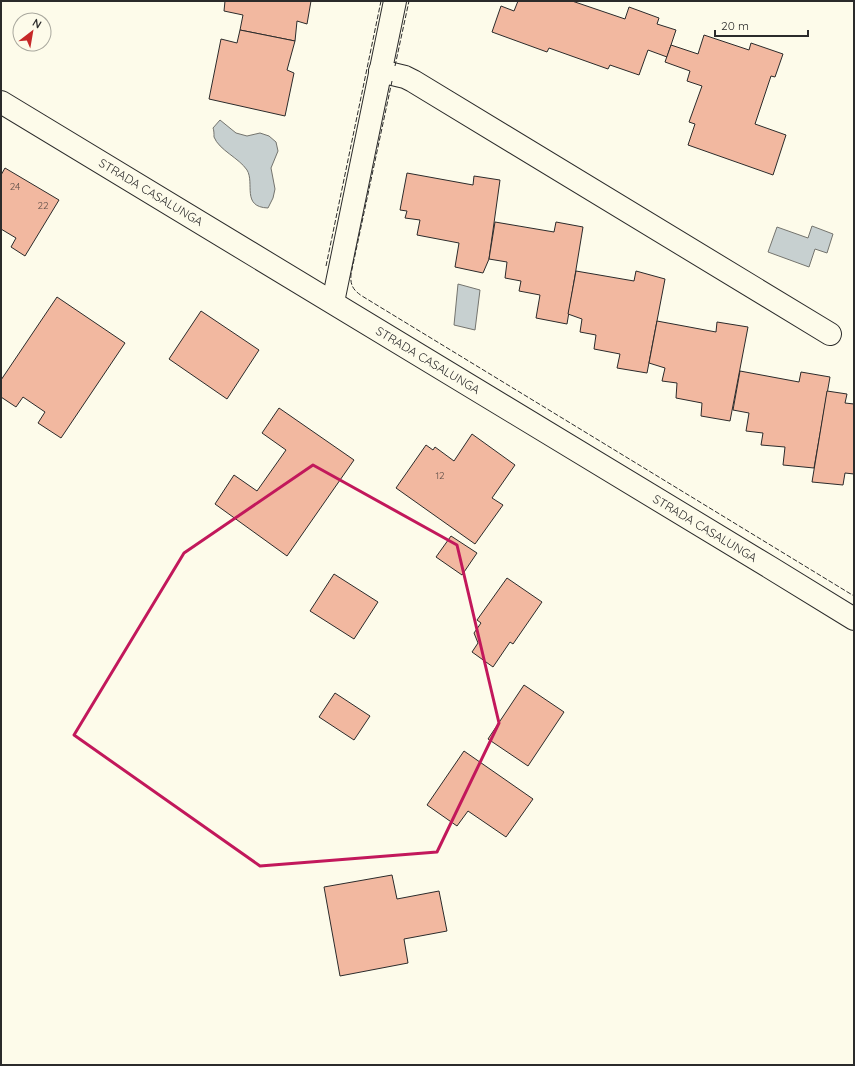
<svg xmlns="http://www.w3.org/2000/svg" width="855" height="1066" font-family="Quicksand,sans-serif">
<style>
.water{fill:#c7d0d0;stroke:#74746e}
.building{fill:#f2b8a0;stroke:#2b2b2b}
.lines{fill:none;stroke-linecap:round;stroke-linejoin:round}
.street-casing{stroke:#2b2b2b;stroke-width:24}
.street{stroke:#fdfbea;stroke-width:22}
.fence{stroke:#2b2b2b;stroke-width:1;stroke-dasharray:5 2;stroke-linecap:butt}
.marked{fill:none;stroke:#c2185b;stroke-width:3;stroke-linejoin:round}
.labels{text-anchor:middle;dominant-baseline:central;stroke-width:3;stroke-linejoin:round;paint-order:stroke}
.number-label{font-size:10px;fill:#5d4e48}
.street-label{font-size:12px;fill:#2b2b2b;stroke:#fdfbea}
</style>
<rect width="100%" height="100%" fill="#fdfbea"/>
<g class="water">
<path d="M220,120l16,13 11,3 13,-3 9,3 7,6 2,9 -7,17 4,21 -2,9 -5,10c-27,-1 -13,-25 -21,-38 -8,-12 -28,-20 -33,-33 0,-3 0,-7 -1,-9z"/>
<polygon points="812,226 833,234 827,253 815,249 809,267 768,252 777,227 808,238"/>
<polygon points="458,284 480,290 475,330 454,325"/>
</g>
<g class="building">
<polygon points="225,1 311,1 307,24 297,21 295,41 240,30 243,15 224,11"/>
<polygon points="518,1 572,1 625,19 629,7 659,18 657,24 676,30 667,57 648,50 639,75 610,65 608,69 549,48 547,52 492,32 501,6 514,11"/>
<polygon points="240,30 295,41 287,70 294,73 285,116 209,99 221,39 237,43"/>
<polygon points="704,35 749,50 751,43 783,54 775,77 771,76 755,124 786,135 773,175 688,145 695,124 689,122 702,86 687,81 690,71 665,62 671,45 698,54"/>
<polygon points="5,168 59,200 25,256 11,247 16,238 1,229 1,175"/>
<polygon points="407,173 473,185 474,176 500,180 489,259 483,273 455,267 459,243 417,235 420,220 405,218 407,211 400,210"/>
<polygon points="495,222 554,232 556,222 583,227 567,324 536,318 540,295 519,291 521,281 505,278 507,262 489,259"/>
<polygon points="576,271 634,281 636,271 665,279 647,373 617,368 620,354 594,349 596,335 580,332 582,319 568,314"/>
<polygon points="57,297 125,343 61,438 38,423 45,412 23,397 16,407 1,397 1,380"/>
<polygon points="201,311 259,350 227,399 169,359"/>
<polygon points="657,321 716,332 717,322 748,327 730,421 701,416 702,403 676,398 677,383 662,381 665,368 649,363"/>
<polygon points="740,371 799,382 801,372 830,377 814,468 783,465 785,447 761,445 763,433 746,431 749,413 733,410"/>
<polygon points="827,391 847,394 845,403 854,404 854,474 845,473 843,485 812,482"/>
<polygon points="279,408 354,460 287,556 215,504 234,475 257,491 286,450 262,433"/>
<polygon points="472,434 515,465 492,498 503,505 475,544 396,488 426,445 433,450 435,447 454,461"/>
<polygon points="451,536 477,553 462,575 436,557"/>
<polygon points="334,574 378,602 354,639 310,611"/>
<polygon points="507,578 542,602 513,644 510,642 493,667 472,652 478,643 474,633 481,623 477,620"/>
<polygon points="524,685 564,712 528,766 488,739"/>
<polygon points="335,693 370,716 354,740 319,717"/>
<polygon points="464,751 533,799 506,837 468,811 457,826 427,805"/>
<polygon points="392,875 397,899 439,891 447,931 404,939 408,963 340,976 324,887"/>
</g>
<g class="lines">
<defs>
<g id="street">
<polyline points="380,71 405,77 413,81 830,334"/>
<polyline points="1,102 771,568 854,619"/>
<polyline points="333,302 395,1"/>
</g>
</defs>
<use href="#street" class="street-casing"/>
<use href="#street" class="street"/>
<g class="fence">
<polyline points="395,66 409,1"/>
<path d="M392,81l-41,193c-1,11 2,16 11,22l492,300"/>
<polyline points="326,266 381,1"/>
</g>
</g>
<path class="marked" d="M313,465l144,80 42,178 -62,129 -177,14 -186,-131 110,-182z"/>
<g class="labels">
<g class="number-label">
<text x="15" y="186">24</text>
<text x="43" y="205">22</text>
<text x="440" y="475">12</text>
</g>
<g class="street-label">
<text transform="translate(151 192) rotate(31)">STRADA CASALUNGA</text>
<text transform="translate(428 360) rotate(31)">STRADA CASALUNGA</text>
<text transform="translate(705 528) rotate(31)">STRADA CASALUNGA</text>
</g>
</g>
<rect width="855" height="1066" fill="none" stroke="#2b2b2b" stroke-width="4"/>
<g transform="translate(32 32) rotate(31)"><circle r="19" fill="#fdfbea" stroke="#a9a89e"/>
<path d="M0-3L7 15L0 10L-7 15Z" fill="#c62828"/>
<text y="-6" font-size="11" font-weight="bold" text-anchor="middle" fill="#2b2b2b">N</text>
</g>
<path d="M715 30v6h93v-6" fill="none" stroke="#2b2b2b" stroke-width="2"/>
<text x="721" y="30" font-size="12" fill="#2b2b2b" stroke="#fdfbea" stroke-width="3" paint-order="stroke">20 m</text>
</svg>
